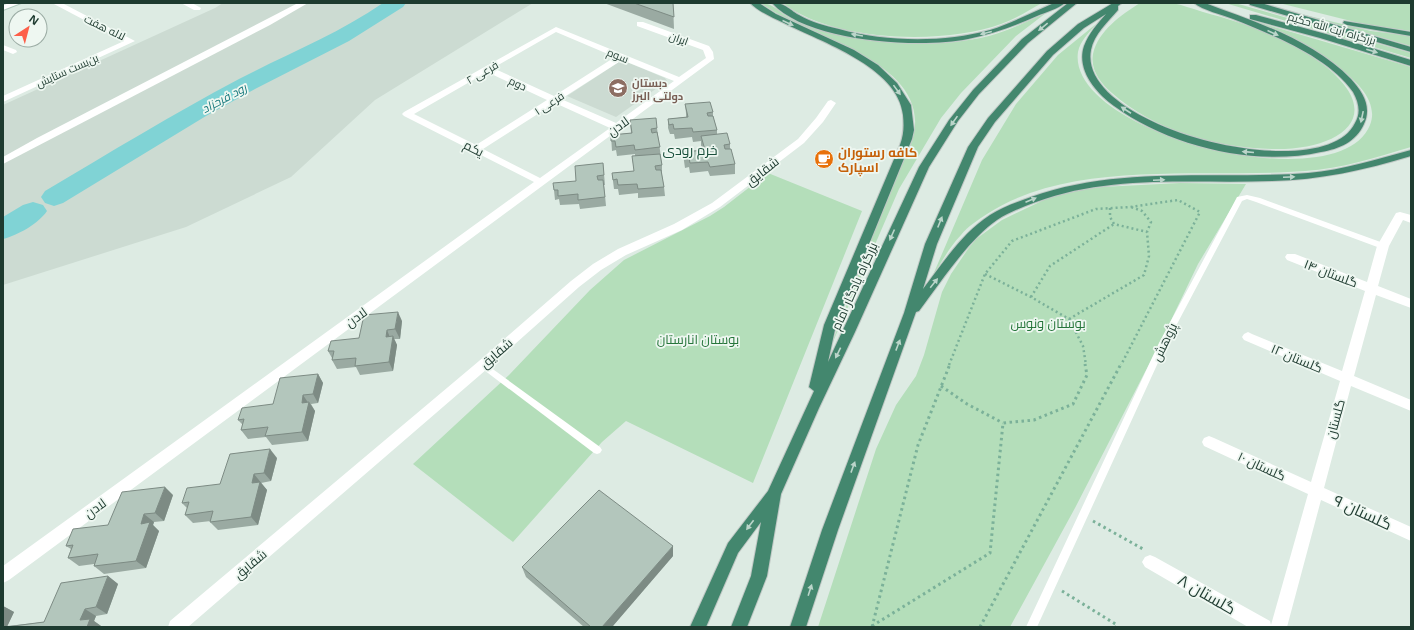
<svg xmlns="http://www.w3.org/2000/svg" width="1414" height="630" font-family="'Noto Sans',Cairo,sans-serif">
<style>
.built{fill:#ccdbd2}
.green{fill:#b4deba}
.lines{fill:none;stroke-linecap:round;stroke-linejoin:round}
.river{fill:#80d3d5;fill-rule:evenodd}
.secondary-casing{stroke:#b0cbbe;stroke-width:2}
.trunk-casing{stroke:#c0c8c5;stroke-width:2}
.path-far1{stroke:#7bb199;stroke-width:2.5;stroke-dasharray:2 3;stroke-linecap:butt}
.path{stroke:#7bb199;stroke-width:3;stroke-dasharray:2.5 3.5;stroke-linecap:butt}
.service{fill:#fff;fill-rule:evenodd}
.minor{fill:#fff;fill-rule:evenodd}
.secondary{fill:#fff;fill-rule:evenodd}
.trunk{fill:#43876e;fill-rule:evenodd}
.wall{fill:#9aaaa2}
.shaded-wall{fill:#7d8b84}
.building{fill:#b3c6bc;stroke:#7d8b84}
.oneway{fill:#bbd5ca}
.labels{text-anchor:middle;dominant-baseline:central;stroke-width:3.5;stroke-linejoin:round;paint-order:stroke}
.far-street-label{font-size:11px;fill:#1e3b30;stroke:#eef7f1}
.far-education-label{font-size:11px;font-weight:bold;fill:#785e54;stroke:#eef7f1;text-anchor:start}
.far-water-label{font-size:12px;font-style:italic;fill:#14777b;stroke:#eef7f1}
.street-label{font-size:13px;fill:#1e3b30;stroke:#eef7f1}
.food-label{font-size:13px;font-weight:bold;fill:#c56008;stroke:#eef7f1;text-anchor:start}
.park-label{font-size:13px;fill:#25753a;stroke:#eef7f1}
.neighbourhood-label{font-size:14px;fill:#194f3b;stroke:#eef7f1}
.near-street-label{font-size:16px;fill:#1e3b30;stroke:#eef7f1}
</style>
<rect width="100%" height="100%" fill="#ddebe3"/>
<g class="built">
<polygon points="223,3 533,3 375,100 291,177 186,227 3,285 3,105 215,8"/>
<polygon points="622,60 665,78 667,81 616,117 567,96"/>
</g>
<g class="green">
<path d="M761,3c12,0 18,9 28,15 10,5 21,9 32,12 54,15 114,19 168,6 20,-5 38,-15 57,-23l-30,23 -55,57 -20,25 -42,71 -70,162 49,-130 34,-80c25,-80 -106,-103 -151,-138z"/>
<path d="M783,3h259c-13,7 -26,16 -41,21 -57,21 -169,18 -218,-21z"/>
<path d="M1140,3c10,0 22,-1 32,0 11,2 21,6 31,9 41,11 83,25 118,51 69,52 20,86 -44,86 -58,0 -122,-18 -165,-56 -11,-9 -22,-23 -19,-39 5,-23 28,-39 47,-51z"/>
<polygon points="1225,3 1235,3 1411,53 1411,58"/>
<polygon points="1279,3 1411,3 1411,31 1363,24"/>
<polygon points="1301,14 1371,31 1411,36 1411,46"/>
<path d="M1244,18l167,49v80c-34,10 -70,22 -106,24 -99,8 -233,-13 -318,43 -9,6 -19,12 -26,21 -11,11 -19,27 -28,40l49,-115 34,-56 42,-49 38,-31c-7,9 -16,17 -18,28 -12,81 261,151 292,73 19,-48 -94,-92 -126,-107z"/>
<polygon points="768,173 862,211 753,483 626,421 602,442 513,542 413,464 509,375 590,290 624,260 710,216 724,207"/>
<polygon points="1180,183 1246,184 1198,264 1163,337 1075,508 1010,627 818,627 876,449 896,405 916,376 924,355 942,292 951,274 968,249 976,239 1002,220 1048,198 1079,190 1102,187"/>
</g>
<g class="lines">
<g class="river">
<path d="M383,3h23l-3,4 -54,34 -94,48 -49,27 -143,87 -9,3 -9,-3 -4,-6 4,-6c64,-38 128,-77 194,-112 48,-25 99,-45 144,-76z"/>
<path d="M33,202l10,3 4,6c-9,13 -29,24 -44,28v-22l20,-12z"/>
</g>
<defs>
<polygon id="secondary" points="10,3 21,3 3,10 3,5"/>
<g id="trunk">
<path d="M750,3h9l17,11 78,36 24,15 19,18 14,22 3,25 -2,9 -76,186 -8,37 91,-195 30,-47 24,-30 49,-51 46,-36h9l-49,40 -49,51 -21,27 -29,46 -74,165 -36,76 -38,86 -14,82 -20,51h-16l20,-51 10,-54 -23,31 -32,74h-16l38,-84 40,-52 46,-100 -5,-4 15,-62 76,-180c4,-11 4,-19 3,-30 -5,-48 -82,-73 -119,-92 -11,-5 -25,-11 -34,-20z"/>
<path d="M772,3c14,0 16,6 27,12 12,7 26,11 40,14 47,13 104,14 151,1 22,-7 43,-18 64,-27h11c-7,6 -19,9 -28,13 -22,10 -44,18 -69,23 -49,10 -161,3 -196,-36z"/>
<path d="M1113,3h9l-4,3v4c-10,12 -24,24 -27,40 -15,78 233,139 264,73 6,-10 4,-20 -2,-31 -24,-35 -82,-58 -120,-73 -10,-4 -31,-9 -39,-16h11c50,19 107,36 146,76 12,13 21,28 13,45 -8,18 -25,25 -43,28 -67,15 -152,-6 -207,-46 -18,-13 -38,-36 -30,-60 5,-13 14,-23 22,-32l-22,14 -31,27 -58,67 -17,25 -41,97 -14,45c20,-26 39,-56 67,-74 12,-8 27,-13 41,-18 89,-32 184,-17 277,-24 35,-3 69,-14 103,-23v6c-46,14 -91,24 -139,25 -80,3 -160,-7 -236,21 -13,5 -27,10 -39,18 -29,20 -56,62 -78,91l-3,1 -78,218 -32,97h-16l32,-97 82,-217 21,-69 43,-97 20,-29 59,-67 31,-27z"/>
<polygon points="1249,3 1261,3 1411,47 1411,52 1250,5"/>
<polygon points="1250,15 1256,15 1326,34 1411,60 1411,66 1320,38 1250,19"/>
<polygon points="1344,21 1411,32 1411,36 1347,25 1343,23"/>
</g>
</defs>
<use href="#secondary" class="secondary-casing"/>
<use href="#trunk" class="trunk-casing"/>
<g class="path-far1">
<polyline points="1110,208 1110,217 1114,224 1147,232"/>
<polyline points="985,274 1031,297 1069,319 1083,346 1086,365"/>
<polyline points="1031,297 1050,266 1114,224"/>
<polyline points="1069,319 1144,275 1149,256 1147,232 1151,222 1142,211 1131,207"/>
<polyline points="949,365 985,274 1012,241 1096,209 1130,207 1178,200 1200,212 1121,365"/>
</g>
<g class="path">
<polyline points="941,386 967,404 1003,423"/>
<polyline points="1093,521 1143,549"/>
<polyline points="1062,591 1117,625 1116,627"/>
<polyline points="872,626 990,553 1003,423 1034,420 1073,404 1087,375 1085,364"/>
<polyline points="872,627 918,445 950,364"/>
<polyline points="980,627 1121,364"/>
</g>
<g class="service">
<polygon points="1247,195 1260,198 1386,244 1387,246 1386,248 1380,248 1256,202 1247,199 1242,201 1167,343 1037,627 1026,627 1159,343 1236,199 1237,197"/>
<polygon points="483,362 600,447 602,450 600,453 597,454 594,453 480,367 479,365 480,363"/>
</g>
<g class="minor">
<polygon points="52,3 62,3 135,41 3,102 3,96 124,41"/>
<polygon points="181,3 192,3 201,8 200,10 194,10"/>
<polygon points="298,3 308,3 270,25 3,164 3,157 37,138"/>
<path d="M637,22h6l66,24 4,6 1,7 -705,521 -6,3v-17l531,-384 -130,-66 -2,-2 2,-2 152,-85 123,50 27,-19 -3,-8 -66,-24zM556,32l59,25 -61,39 -61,-28zM622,60l52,21 -58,42 -55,-24zM487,72l60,28 -71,45 -62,-31zM555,103l55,25 -70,50 -57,-29z"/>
<polygon points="3,45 16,50 17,52 13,54 3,50"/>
<polygon points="831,100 836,103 823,122 804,143 720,207 682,230 626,255 601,270 579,287 487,369 188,627 168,627 170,621 479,361 571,281 593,264 618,249 674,224 712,203 798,139 816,118 828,101"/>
<polygon points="1400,212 1411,215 1411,223 1403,220 1389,246 1378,286 1411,299 1411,308 1376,295 1354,376 1411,400 1411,411 1351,386 1324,488 1411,527 1411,541 1321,500 1287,627 1248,627 1145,567 1142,562 1145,557 1150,555 1155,557 1270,621 1271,625 1308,494 1204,446 1202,442 1204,438 1209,436 1214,438 1311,482 1340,381 1244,340 1242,337 1244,334 1248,332 1252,334 1342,371 1365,291 1287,260 1285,257 1287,254 1295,254 1367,282 1377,246 1396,213"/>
</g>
<use href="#secondary" class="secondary"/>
<use href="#trunk" class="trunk"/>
</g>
<g class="wall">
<polygon points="604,3 673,3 674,29"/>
<polygon points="685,104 713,112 713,116 717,130 717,134 730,144 730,149 735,164 735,174 710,176 708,171 690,173 689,167 685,168 684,161 683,152 702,150 701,145 701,141 693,142 692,137 675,139 674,134 670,134 668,128 668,119 686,117 686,113"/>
<polygon points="630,120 657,128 662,165 662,175 664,187 665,196 638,198 638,193 619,195 618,189 614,189 612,173 634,171 632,156 635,156 635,154 617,156 616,150 612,151 611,135 631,133"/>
<polygon points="603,163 605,185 604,185 606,206 580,209 579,204 560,205 559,199 555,200 554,190 576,181"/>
<polygon points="402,321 400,339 394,339 397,345 393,371 360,375 356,367 337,369 332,360 332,358 328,351 359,338"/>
<polygon points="318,374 323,383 318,403 311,404 315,411 308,441 272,445 266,437 248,439 241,430 243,425 238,420 273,404"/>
<polygon points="277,458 271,481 261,483 267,490 258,525 218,530 210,522 211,521 193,523 185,515 187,508 182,503"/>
<polygon points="173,495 164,521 154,522 153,525 159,531 146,568 104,574 94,566 94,564 79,566 68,558 71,549 66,546 108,525"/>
<polygon points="673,556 612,627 584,627 526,577 522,567"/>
<polygon points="108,576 118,584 107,614 96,616 94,621 101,626 101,627 3,627 3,606 14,612 7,626 44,622"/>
</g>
<g class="shaded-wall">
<polygon points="398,312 402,321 400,339 395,329"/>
<polygon points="387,330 391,340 386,337"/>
<polygon points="393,336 397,345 393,371 389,362"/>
<polygon points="318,374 323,383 318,403 313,394"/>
<polygon points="303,395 309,404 309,402 315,411 308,441 302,432 302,403"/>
<polygon points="270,449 277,458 271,481 264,473"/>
<polygon points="254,474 267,490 258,525 251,517 252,483"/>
<polygon points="165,487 173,495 164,521 155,513"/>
<polygon points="144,514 154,522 153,525 159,531 146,568 136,561 141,524"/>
<polygon points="673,546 673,556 612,627 602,627"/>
<polygon points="108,576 118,584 107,614 96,607"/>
<polygon points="3,606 14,612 7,627 3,627"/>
<polygon points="85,609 96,616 94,621 101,626 101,627 87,627 80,620"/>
</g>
<g class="building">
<polygon points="634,3 673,3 674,17"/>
<polygon points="710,102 713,112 707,113 708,116 713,116 717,130 693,132 692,128 674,129 673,124 669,125 668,119 688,117 685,104"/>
<polygon points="656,118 657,128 651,129 652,133 657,132 660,147 635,150 634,145 616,147 615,141 611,141 611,135 632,133 630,120"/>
<polygon points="727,133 730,144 724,145 725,149 731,149 735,164 710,167 708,162 690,163 689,158 685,158 683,152 705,150 701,136"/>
<polygon points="660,154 662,165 655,166 656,170 661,170 664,187 638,189 637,184 618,185 617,179 613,180 612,173 634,171 632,156"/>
<polygon points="603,163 604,175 597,176 598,180 603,180 605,197 578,200 578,194 558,196 558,190 554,190 553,183 576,181 575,166"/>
<polygon points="398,312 395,329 387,330 386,337 393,336 389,362 355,366 356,358 332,360 334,351 328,351 331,341 359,338 364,315"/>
<polygon points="318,374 313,394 303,395 302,403 309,402 302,432 265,436 268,427 241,430 244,419 238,420 242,408 273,404 280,378"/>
<polygon points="270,449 264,473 254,474 252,483 260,482 251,517 210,522 213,511 185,515 189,502 182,503 187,488 220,484 230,454"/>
<polygon points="165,487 155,513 144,514 141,524 150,522 136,561 94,566 98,554 68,558 73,545 66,546 73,529 108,525 122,492"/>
<polygon points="599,490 673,546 602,627 591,627 522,567"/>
<polygon points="108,576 96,607 85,609 80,620 90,619 87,627 6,627 44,622 61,583"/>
</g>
<defs><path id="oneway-solid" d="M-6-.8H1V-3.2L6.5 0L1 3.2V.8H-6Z"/></defs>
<g class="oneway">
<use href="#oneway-solid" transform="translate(788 23) rotate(24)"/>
<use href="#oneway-solid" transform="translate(1043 27) rotate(141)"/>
<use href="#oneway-solid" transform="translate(986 33) rotate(166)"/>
<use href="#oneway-solid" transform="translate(1273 33) rotate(24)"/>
<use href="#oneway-solid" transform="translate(857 35) rotate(-170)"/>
<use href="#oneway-solid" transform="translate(1372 51) rotate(17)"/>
<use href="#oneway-solid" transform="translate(897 90) rotate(54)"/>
<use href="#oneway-solid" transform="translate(1126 110) rotate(-147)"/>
<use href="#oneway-solid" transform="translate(1362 117) rotate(102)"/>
<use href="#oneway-solid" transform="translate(954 121) rotate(125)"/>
<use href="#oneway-solid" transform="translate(1248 152) rotate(-175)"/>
<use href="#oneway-solid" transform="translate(1289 177) rotate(-3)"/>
<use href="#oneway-solid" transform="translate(1159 180) rotate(-2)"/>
<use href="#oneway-solid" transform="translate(1031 200) rotate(-23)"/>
<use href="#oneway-solid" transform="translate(940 222) rotate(-68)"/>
<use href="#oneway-solid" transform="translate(892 235) rotate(114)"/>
<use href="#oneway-solid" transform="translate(934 283) rotate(-51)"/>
<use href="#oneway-solid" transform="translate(898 345) rotate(-69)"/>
<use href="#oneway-solid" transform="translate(838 353) rotate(116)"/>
<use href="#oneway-solid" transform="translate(853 467) rotate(-70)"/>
<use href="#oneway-solid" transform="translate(750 525) rotate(127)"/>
<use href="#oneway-solid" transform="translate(810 590) rotate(-72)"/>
</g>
<defs>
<symbol id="school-disc" viewBox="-11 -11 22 22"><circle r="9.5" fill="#8d6e63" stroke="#eef7f1"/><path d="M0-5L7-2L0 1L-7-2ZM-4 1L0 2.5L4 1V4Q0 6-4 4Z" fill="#fff"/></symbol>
<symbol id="cafe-disc" viewBox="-11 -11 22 22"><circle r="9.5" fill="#e8710a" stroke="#eef7f1"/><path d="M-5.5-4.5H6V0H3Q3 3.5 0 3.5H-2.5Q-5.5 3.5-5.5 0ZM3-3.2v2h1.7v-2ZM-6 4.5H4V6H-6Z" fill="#fff"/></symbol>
</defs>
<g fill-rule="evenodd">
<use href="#school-disc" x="607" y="77" width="22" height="22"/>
<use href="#cafe-disc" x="813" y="148" width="22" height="22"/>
</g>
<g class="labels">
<g class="far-street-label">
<text transform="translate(105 27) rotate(26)">لاله هفت</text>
<text transform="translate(1332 28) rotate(16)">بزرگراه آیت الله حکیم</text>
<text transform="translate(679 38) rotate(20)">ایران</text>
<text transform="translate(618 55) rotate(22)">سوم</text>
<text transform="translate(67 70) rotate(-24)">بن‌بست ستایش</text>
<text transform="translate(482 72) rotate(-30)">فرعی ۲</text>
<text transform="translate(518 83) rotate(25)">دوم</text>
<text transform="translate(549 103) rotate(-33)">فرعی ۱</text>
</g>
<g class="far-education-label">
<text x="632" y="82">دبستان<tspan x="632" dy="13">دولتی البرز</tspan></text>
</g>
<g class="far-water-label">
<text transform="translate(224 98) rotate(-28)">رود فرحزاد</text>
</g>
<g class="street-label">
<text transform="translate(618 126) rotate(-36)">لادن</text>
<text transform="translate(474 148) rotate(27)">یکم</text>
<text transform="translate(762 171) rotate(-38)">شقایق</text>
<text transform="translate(1331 273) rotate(21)">گلستان ۱۴</text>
<text transform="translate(854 286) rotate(-66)">بزرگراه یادگار امام</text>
<text transform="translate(356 317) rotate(-36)">لادن</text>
<text transform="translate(1164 342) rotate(-64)">پژوهش</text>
<text transform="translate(496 353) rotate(-41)">شقایق</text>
<text transform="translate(1297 358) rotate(23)">گلستان ۱۲</text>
<text transform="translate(1335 419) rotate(-75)">گلستان</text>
<text transform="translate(1262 466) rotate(25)">گلستان ۱۰</text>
<text transform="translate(95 508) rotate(-36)">لادن</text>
<text transform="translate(250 564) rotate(-40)">شقایق</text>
</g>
<g class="food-label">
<text x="838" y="152">کافه رستوران<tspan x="838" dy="15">اسپارک</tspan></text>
</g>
<g class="park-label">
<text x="1048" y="323">بوستان ونوس</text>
<text x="698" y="339">بوستان انارستان</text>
</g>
<g class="neighbourhood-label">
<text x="690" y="149">خرم رودی</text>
</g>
<g class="near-street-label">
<text transform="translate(1363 512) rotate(25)">گلستان ۹</text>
<text transform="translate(1207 594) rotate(30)">گلستان ۸</text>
</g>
</g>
<rect width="1414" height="630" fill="none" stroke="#1e3b30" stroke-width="8"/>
<g transform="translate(28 28) rotate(36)"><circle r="19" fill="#eef7f1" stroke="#9baca4"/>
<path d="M0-3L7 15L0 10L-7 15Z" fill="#fd5f49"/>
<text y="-6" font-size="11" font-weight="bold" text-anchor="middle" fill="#1e3b30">N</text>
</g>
</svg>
